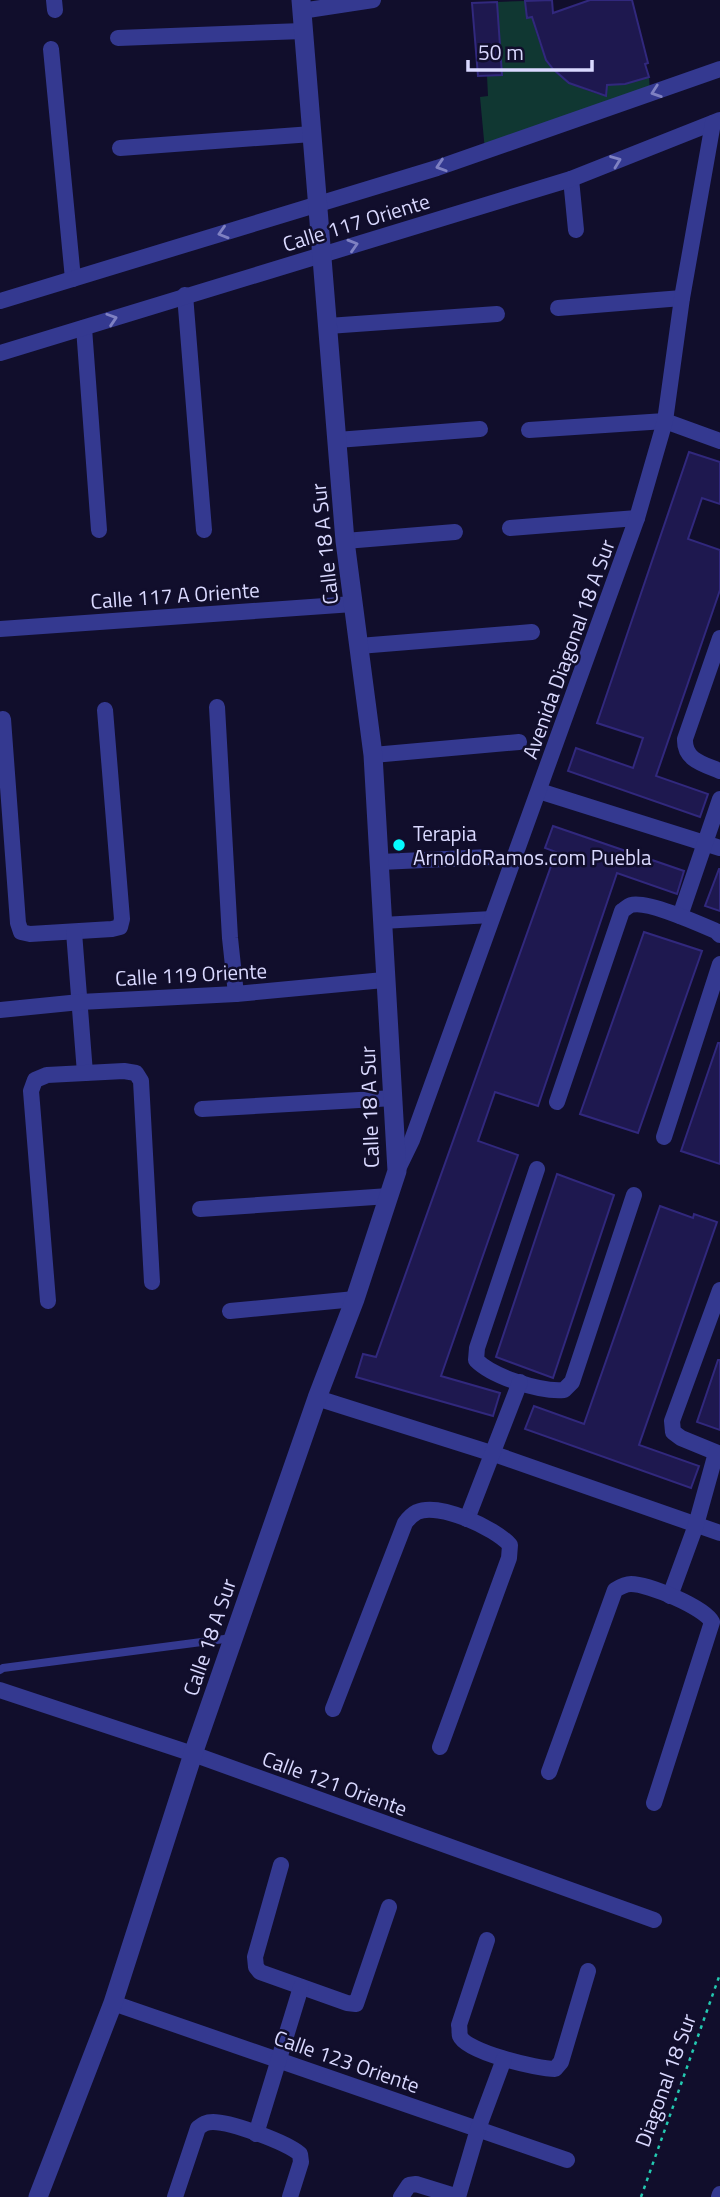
<svg xmlns="http://www.w3.org/2000/svg" width="720" height="2197" font-family="'Titillium Web',sans-serif">
<style>
.green{fill:#103732}
.building{fill:#1e184f;stroke:#31287d;stroke-width:2}
.lines{fill:none;stroke-linecap:round;stroke-linejoin:round}
.path{stroke:#23c9b1;stroke-width:2.5;stroke-dasharray:3.5 5;stroke-linecap:butt}
.service{stroke:#343990;stroke-width:8}
.pedestrian{stroke:#343990;stroke-width:12}
.minor{stroke:#343990;stroke-width:16}
.tertiary{stroke:#343990;stroke-width:19}
.oneway{stroke:#7f81c2}
.poi-dot{fill:#05fbff;stroke:#110e2c;stroke-width:2.5}
.labels{text-anchor:middle;dominant-baseline:central;stroke-width:5;stroke-linejoin:round;paint-order:stroke}
.street-label{font-size:21px;fill:#dad9ff;stroke:#110e2c}
.poi-label{font-size:21px;fill:#dad9ff;stroke:#110e2c;text-anchor:start}
</style>
<rect width="100%" height="100%" fill="#110e2c"/>
<path class="green" d="M525,1l2,16h15l-9,4c12,46 26,63 73,75l1,-11 18,-1 24,-7 1,16 -165,58 -5,-54 8,-1 -1,-20 15,-2 -5,-72z"/>
<g class="building">
<polygon points="552,0 553,13 590,0 632,0 648,63 645,64 649,77 625,84 607,85 606,96 569,83 553,69 546,60 532,17 527,18 525,1"/>
<polygon points="497,2 502,75 478,76 472,3"/>
<polygon points="689,452 720,462 720,504 702,498 688,539 720,550 720,590 656,776 708,794 700,817 568,771 576,748 633,768 643,738 597,723"/>
<polygon points="553,826 684,871 677,894 617,873 538,1106 495,1092 478,1141 518,1155 441,1376 500,1393 493,1416 356,1377 363,1354 376,1357 556,852 545,848"/>
<polygon points="719,869 720,869 720,911 705,906"/>
<polygon points="644,932 702,951 638,1133 580,1114"/>
<polygon points="718,1043 720,1043 720,1164 681,1151"/>
<polygon points="557,1174 614,1195 553,1378 496,1357"/>
<polygon points="660,1206 693,1218 694,1214 717,1222 639,1445 699,1466 691,1488 525,1429 534,1406 584,1424"/>
<polygon points="718,1360 720,1360 720,1430 697,1422"/>
</g>
<g class="lines">
<polyline class="path" points="641,2197 720,1974"/>
<polyline class="service" points="0,1670 3,1668 232,1638"/>
<polyline class="pedestrian" points="382,923 492,917"/>
<g class="minor">
<polyline points="54,0 55,10"/>
<polyline points="301,11 373,0"/>
<polyline points="118,38 303,31"/>
<polyline points="51,49 73,279"/>
<polyline points="120,148 312,134"/>
<polyline points="571,179 576,230"/>
<polyline points="185,295 204,530"/>
<polyline points="0,301 437,168 720,69"/>
<polyline points="558,308 682,298"/>
<polyline points="328,326 497,314"/>
<polyline points="84,328 99,530"/>
<polyline points="0,353 571,179 720,120"/>
<polyline points="529,430 665,421 720,441"/>
<polyline points="337,440 480,429"/>
<polyline points="510,528 637,518"/>
<polyline points="345,541 455,532"/>
<polyline points="0,629 353,604"/>
<path d="M720,638l-35,101c-1,21 18,25 35,32"/>
<polyline points="359,646 532,632"/>
<polyline points="217,707 230,938 236,994"/>
<polyline points="3,719 18,923 21,932 30,934 112,929 120,927 122,919 105,710"/>
<polyline points="373,755 519,742"/>
<polyline points="539,791 720,848"/>
<polyline points="380,862 490,857"/>
<polyline points="680,916 720,799"/>
<polyline points="74,932 85,1073"/>
<polyline points="0,1010 80,1002 236,994 384,980"/>
<path d="M557,1102l65,-191c3,-2 6,-5 9,-6 15,-5 69,19 85,26l4,4"/>
<polyline points="202,1109 394,1098"/>
<polyline points="664,1137 720,964"/>
<path d="M537,1169l-60,179 -1,12c17,17 64,32 88,30l8,-8 62,-187"/>
<polyline points="397,1171 412,1140 637,518 665,421 682,298 713,123"/>
<polyline points="200,1209 389,1196"/>
<polyline points="720,1290 672,1421 673,1432 681,1438 720,1454"/>
<polyline points="48,1301 31,1091 35,1080 47,1075 124,1071 136,1073 141,1081 152,1282"/>
<polyline points="230,1311 355,1299"/>
<polyline points="317,1398 494,1454 720,1533"/>
<polyline points="467,1519 520,1382"/>
<polyline points="670,1596 696,1525 716,1453"/>
<polyline points="0,1690 193,1754 654,1920"/>
<path d="M333,1709l72,-186c3,-4 8,-9 12,-11 22,-10 78,16 93,33l-1,13 -69,189"/>
<path d="M549,1772l66,-182c5,-3 10,-6 16,-6 17,0 73,23 81,38l-58,181"/>
<polyline points="281,1865 255,1957 256,1967 260,1972 347,2003 356,2004 389,1907"/>
<path d="M487,1940l-28,85c1,4 0,8 1,11 6,16 78,33 95,33l6,-7 27,-91"/>
<polyline points="113,2003 567,2160"/>
<polyline points="256,2134 301,1987"/>
<path d="M175,2197l23,-69c5,-4 8,-6 15,-6 18,0 73,20 87,32l1,8 -11,35"/>
<polyline points="401,2197 409,2185 416,2184 458,2197 478,2129 504,2059"/>
<polyline points="719,2197 720,2194"/>
</g>
<polyline class="tertiary" points="38,2197 113,2003 193,1754 317,1398 355,1299 397,1171 373,755 345,541 301,0"/>
</g>
<defs><path id="oneway-chevron" d="M-2-3.5L2.5 0L-2 3.5" fill="none" stroke-width="1.6" stroke-linecap="round" stroke-linejoin="round" transform="scale(1.75)"/></defs>
<g class="oneway">
<use href="#oneway-chevron" transform="translate(656 92) rotate(161)"/>
<use href="#oneway-chevron" transform="translate(616 161) rotate(-21)"/>
<use href="#oneway-chevron" transform="translate(441 166) rotate(162)"/>
<use href="#oneway-chevron" transform="translate(223 233) rotate(163)"/>
<use href="#oneway-chevron" transform="translate(353 245) rotate(-17)"/>
<use href="#oneway-chevron" transform="translate(112 319) rotate(-18)"/>
</g>
<circle class="poi-dot" cx="399" cy="845" r="7"/>
<g class="labels">
<g class="street-label">
<text transform="translate(356 222) rotate(-17)">Calle 117 Oriente</text>
<text transform="translate(324 544) rotate(-96)">Calle 18 A Sur</text>
<text transform="translate(175 595) rotate(-4)">Calle 117 A Oriente</text>
<text transform="translate(568 649) rotate(-70)">Avenida Diagonal 18 A Sur</text>
<text transform="translate(191 974) rotate(-3)">Calle 119 Oriente</text>
<text transform="translate(369 1107) rotate(-92)">Calle 18 A Sur</text>
<text transform="translate(209 1637) rotate(-71)">Calle 18 A Sur</text>
<text transform="translate(335 1783) rotate(20)">Calle 121 Oriente</text>
<text transform="translate(347 2061) rotate(19)">Calle 123 Oriente</text>
<text transform="translate(665 2080) rotate(-70)">Diagonal 18 Sur</text>
</g>
<g class="poi-label">
<text x="413" y="833">Terapia<tspan x="413" dy="24">ArnoldoRamos.com Puebla</tspan></text>
</g>
</g>
<path d="M468 60v10h124v-10" fill="none" stroke="#dad9ff" stroke-width="3.5"/>
<text x="478" y="60" font-size="21" fill="#dad9ff" stroke="#110e2c" stroke-width="5" paint-order="stroke">50 m</text>
</svg>
